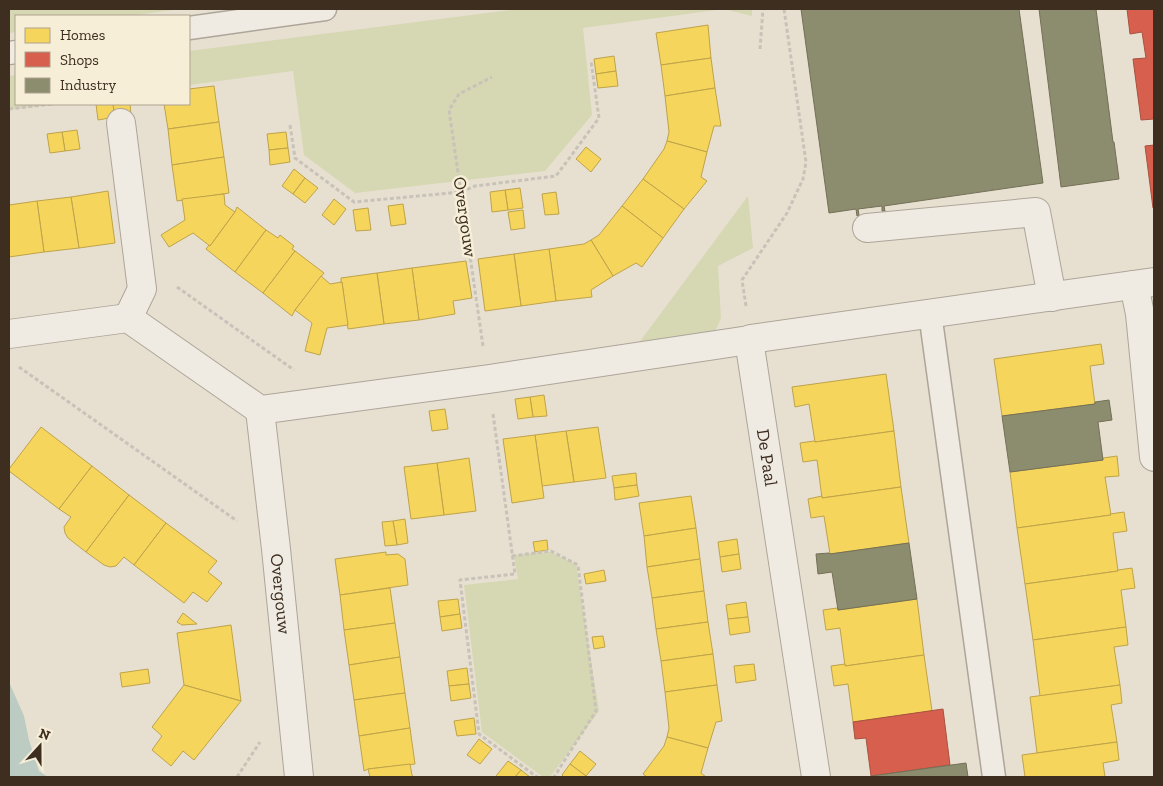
<svg xmlns="http://www.w3.org/2000/svg" width="1163" height="786" font-family="'Zilla Slab',serif">
<style>
.green{fill:#d6d7b3}
.water{fill:#bcccc2}
.homes{fill:#f6d55c;stroke:#bea34a}
.shops{fill:#d6604d;stroke:#a85140}
.industry{fill:#8c8c6e;stroke:#747057}
.lines{fill:none;stroke-linecap:round;stroke-linejoin:round}
.service-casing{stroke:#ada599;stroke-width:25}
.minor-casing{stroke:#ada599;stroke-width:30}
.path{stroke:#c8c2b9;stroke-width:3;stroke-dasharray:4 2.5;stroke-linecap:butt}
.service{stroke:#efebe3;stroke-width:22}
.minor{stroke:#efebe3;stroke-width:28}
.labels{text-anchor:middle;dominant-baseline:central;stroke-width:5;stroke-linejoin:round;paint-order:stroke}
.street-label{font-size:18px;fill:#3d2e20;stroke:#f7eed8}
</style>
<rect width="100%" height="100%" fill="#e7e0d1"/>
<g class="green">
<polygon points="9,9 181,9 128,16 16,16 16,32 9,33"/>
<polygon points="518,9 752,9 752,16 724,9 583,28 592,115 545,171 355,193 304,155 293,71 189,85 189,51"/>
<polygon points="16,75 16,104 56,104 9,110 9,76"/>
<polygon points="748,196 753,248 718,266 721,318 715,332 638,344"/>
<polygon points="550,552 576,564 599,711 550,777 543,777 482,732 464,585 518,579 514,555"/>
</g>
<polygon class="water" points="9,682 24,716 29,740 39,771 48,777 9,777"/>
<g class="homes">
<polygon points="708,25 711,58 661,65 656,33"/>
<polygon points="614,56 616,71 596,74 594,59"/>
<polygon points="711,58 715,88 665,96 661,65"/>
<polygon points="616,71 618,86 598,88 596,74"/>
<polygon points="214,86 219,122 168,129 164,104 189,104 189,89"/>
<polygon points="715,88 721,126 714,126 707,152 667,141 669,132 665,96"/>
<polygon points="96,104 113,104 115,117 98,120"/>
<polygon points="113,104 130,104 131,115 115,117"/>
<polygon points="219,122 224,157 172,165 168,129"/>
<polygon points="77,130 80,149 65,151 62,132"/>
<polygon points="62,132 65,151 50,153 47,134"/>
<polygon points="286,132 288,148 269,150 267,134"/>
<polygon points="667,141 707,152 701,177 707,181 684,209 643,179 664,149"/>
<polygon points="586,147 601,159 591,172 576,159"/>
<polygon points="288,148 290,162 270,165 269,150"/>
<polygon points="224,157 229,193 177,201 172,165"/>
<polygon points="294,169 305,178 293,194 282,186"/>
<polygon points="305,178 318,188 305,203 293,194"/>
<polygon points="643,179 684,209 663,238 622,206"/>
<polygon points="520,188 523,208 508,210 505,190"/>
<polygon points="505,190 508,210 492,212 490,192"/>
<polygon points="108,191 115,243 79,248 71,197"/>
<polygon points="556,192 559,214 545,215 542,194"/>
<polygon points="224,194 225,205 235,212 210,246 193,233 169,247 161,235 185,220 182,199"/>
<polygon points="71,197 79,248 44,252 37,201"/>
<polygon points="334,199 346,209 334,225 322,215"/>
<polygon points="37,201 44,252 9,257 9,205"/>
<polygon points="403,204 406,224 391,226 388,206"/>
<polygon points="622,206 663,238 642,267 636,263 613,276 591,240 599,235"/>
<polygon points="237,207 266,230 235,272 206,249 209,245 210,246 235,212"/>
<polygon points="368,208 371,230 356,231 353,210"/>
<polygon points="523,210 525,228 511,230 508,212"/>
<polygon points="266,230 278,238 280,235 294,246 292,249 295,251 263,293 235,272"/>
<polygon points="591,240 613,276 591,290 592,297 556,301 549,249 584,244"/>
<polygon points="549,249 556,301 521,306 514,254"/>
<polygon points="295,251 324,273 295,310 292,316 263,293"/>
<polygon points="514,254 521,306 485,311 478,259"/>
<polygon points="466,261 472,298 453,301 455,314 419,320 412,268"/>
<polygon points="412,268 419,320 384,324 377,273"/>
<polygon points="377,273 384,324 348,329 342,282 341,282 341,278"/>
<polygon points="321,276 330,284 342,282 348,325 327,328 320,355 305,351 312,323 295,310"/>
<polygon points="1101,344 1104,364 1090,366 1095,404 1002,416 994,359"/>
<polygon points="886,374 894,431 815,442 809,404 795,407 792,387"/>
<polygon points="544,395 547,416 533,417 530,397"/>
<polygon points="530,397 533,417 518,419 515,399"/>
<polygon points="445,409 448,429 432,431 429,411"/>
<polygon points="41,427 92,466 59,509 9,471 9,469"/>
<polygon points="598,427 606,478 574,482 566,431"/>
<polygon points="566,431 574,482 542,486 535,435"/>
<polygon points="894,431 901,487 822,498 817,460 803,462 800,443 814,441 815,442"/>
<polygon points="535,435 544,498 512,503 503,439"/>
<polygon points="1117,456 1119,476 1105,477 1111,515 1017,528 1010,472 1103,460 1103,458"/>
<polygon points="469,458 476,511 444,515 437,463"/>
<polygon points="437,463 444,515 411,519 404,467"/>
<polygon points="92,466 129,495 86,552 68,538 65,533 64,527 71,517 59,509"/>
<polygon points="636,473 637,485 614,488 612,476"/>
<polygon points="637,485 639,496 615,500 614,488"/>
<polygon points="901,487 909,543 830,554 824,516 811,518 808,499 822,496 822,498"/>
<polygon points="129,495 166,523 134,565 124,557 116,566 110,567 104,565 86,552"/>
<polygon points="691,496 696,528 644,536 639,503"/>
<polygon points="1124,512 1127,531 1113,533 1118,571 1025,584 1017,528 1111,515 1110,514"/>
<polygon points="405,519 408,543 397,545 393,521"/>
<polygon points="393,521 397,545 385,546 382,522"/>
<polygon points="166,523 217,561 208,572 222,583 207,602 193,592 184,603 134,565"/>
<polygon points="696,528 700,559 647,567 644,536"/>
<polygon points="737,539 739,554 720,557 718,542"/>
<polygon points="547,540 548,550 535,552 533,542"/>
<polygon points="386,552 386,555 398,554 405,559 408,585 340,595 335,559"/>
<polygon points="739,554 741,569 722,572 720,557"/>
<polygon points="700,559 704,591 652,598 647,567"/>
<polygon points="1132,568 1135,588 1121,590 1126,627 1033,640 1025,584 1118,571 1118,570"/>
<polygon points="604,570 606,581 586,584 584,574"/>
<polygon points="390,588 395,623 344,630 340,595"/>
<polygon points="704,591 708,622 656,629 652,598"/>
<polygon points="458,599 460,614 440,617 438,601"/>
<polygon points="917,599 924,655 845,666 840,628 826,630 823,610 837,608 838,610"/>
<polygon points="746,602 748,617 728,619 726,605"/>
<polygon points="183,613 197,624 182,625 177,622"/>
<polygon points="460,614 462,628 442,631 440,617"/>
<polygon points="748,617 750,632 730,635 728,619"/>
<polygon points="708,622 713,654 661,661 656,629"/>
<polygon points="395,623 400,657 349,665 344,630"/>
<polygon points="231,625 241,701 184,685 177,633"/>
<polygon points="1126,627 1128,645 1114,647 1120,685 1040,696 1033,640"/>
<polygon points="603,636 605,647 594,649 592,637"/>
<polygon points="713,654 717,685 665,692 661,661"/>
<polygon points="924,655 932,711 853,722 848,684 834,686 831,666 845,664 845,666"/>
<polygon points="400,657 405,693 354,700 349,665"/>
<polygon points="754,664 756,680 736,683 734,666"/>
<polygon points="467,668 469,684 449,686 447,671"/>
<polygon points="148,669 150,683 122,687 120,673"/>
<polygon points="469,684 471,698 451,701 449,686"/>
<polygon points="184,685 241,701 194,760 183,751 171,766 152,750 162,736 152,727"/>
<polygon points="717,685 722,721 716,722 708,748 667,737 669,728 665,692"/>
<polygon points="1120,685 1122,703 1111,705 1117,742 1037,753 1030,697"/>
<polygon points="405,693 410,728 359,736 354,700"/>
<polygon points="474,718 476,734 457,736 454,721"/>
<polygon points="410,728 415,764 368,769 364,771 359,736"/>
<polygon points="667,737 708,748 701,773 706,777 647,777 643,774 664,746"/>
<polygon points="479,739 492,749 480,764 467,755"/>
<polygon points="1117,742 1119,760 1103,763 1105,777 1025,777 1022,755"/>
<polygon points="580,751 596,764 586,776 570,764"/>
<polygon points="508,761 521,770 515,777 497,777 496,776"/>
<polygon points="410,764 412,775 414,777 370,777 368,769"/>
<polygon points="570,764 586,776 585,777 564,777 562,775"/>
<polygon points="521,770 530,777 515,777"/>
</g>
<g class="shops">
<polygon points="1127,9 1154,9 1154,121 1154,119 1141,120 1133,59 1146,58 1142,32 1130,34"/>
<polygon points="1154,145 1154,208 1153,208 1145,146"/>
<polygon points="943,709 950,765 871,776 866,738 855,739 853,722"/>
</g>
<g class="industry">
<polygon points="801,9 1019,9 1043,183 884,206 885,211 882,211 882,206 858,209 859,215 857,216 856,209 829,213"/>
<polygon points="1039,9 1096,9 1113,142 1114,142 1119,179 1061,187"/>
<polygon points="1109,400 1112,420 1098,422 1103,460 1010,472 1002,416 1095,404 1095,402"/>
<polygon points="909,543 917,599 838,610 832,572 818,574 816,554 829,553 830,554"/>
<polygon points="966,763 968,777 871,777 871,776"/>
</g>
<g class="lines">
<defs>
<g id="service">
<polyline points="189,28 325,9"/>
<polyline points="9,53 16,52"/>
<polyline points="930,313 994,777"/>
</g>
<g id="minor">
<polyline points="121,123 142,289 128,318"/>
<polyline points="867,228 1036,212 1052,297"/>
<polyline points="1134,285 1140,314 1154,457"/>
<polyline points="9,334 128,318 260,410 489,379 749,340 750,339 1154,282"/>
<path id="s1" d="M749,340l67,437"/>
<path id="s2" d="M260,410l16,139 23,228"/>
</g>
</defs>
<use href="#service" class="service-casing"/>
<use href="#minor" class="minor-casing"/>
<g class="path">
<polyline points="760,49 763,9"/>
<polyline points="9,109 53,104"/>
<polyline points="290,125 295,158 354,202 461,192 475,186 556,176 599,118 591,61"/>
<polyline points="177,287 294,370"/>
<polyline points="746,306 742,280 787,213 803,179 806,162 784,9"/>
<polyline points="483,346 449,110 459,94 492,77"/>
<polyline points="19,367 237,521"/>
<polyline points="493,414 515,574 460,580 479,734 537,777"/>
<polyline points="512,556 551,551 578,565 596,711 554,777"/>
<polyline points="237,777 260,742"/>
</g>
<use href="#service" class="service"/>
<use href="#minor" class="minor"/>
</g>
<g class="labels">
<g class="street-label">
<text transform="translate(465 217) rotate(82)">Overgouw</text>
<text stroke="none"><textPath href="#s1" startOffset="119">De Paal</textPath></text>
<text stroke="none"><textPath href="#s2" startOffset="185">Overgouw</textPath></text>
</g>
</g>
<rect width="1163" height="786" fill="none" stroke="#3d2e20" stroke-width="20"/>
<rect x="15" y="15" width="175" height="90" fill="#f7eed8" stroke="#ada18e"/>
<rect x="25" y="28" width="25" height="15" fill="#f6d55c" stroke="#ada18e"/>
<text x="60" y="40" font-size="15" fill="#3d2e20">Homes</text>
<rect x="25" y="52" width="25" height="15" fill="#d6604d" stroke="#ada18e"/>
<text x="60" y="65" font-size="15" fill="#3d2e20">Shops</text>
<rect x="25" y="78" width="25" height="15" fill="#8c8c6e" stroke="#ada18e"/>
<text x="60" y="90" font-size="15" fill="#3d2e20">Industry</text>
<g transform="translate(40 746) rotate(21)" stroke="#f7eed8" stroke-width="4" paint-order="stroke">
<path d="M0-4L9 19L0 12L-9 19Z" fill="#3d2e20"/>
<text y="-8" font-size="14" font-weight="bold" text-anchor="middle" fill="#3d2e20">N</text>
</g>
</svg>
